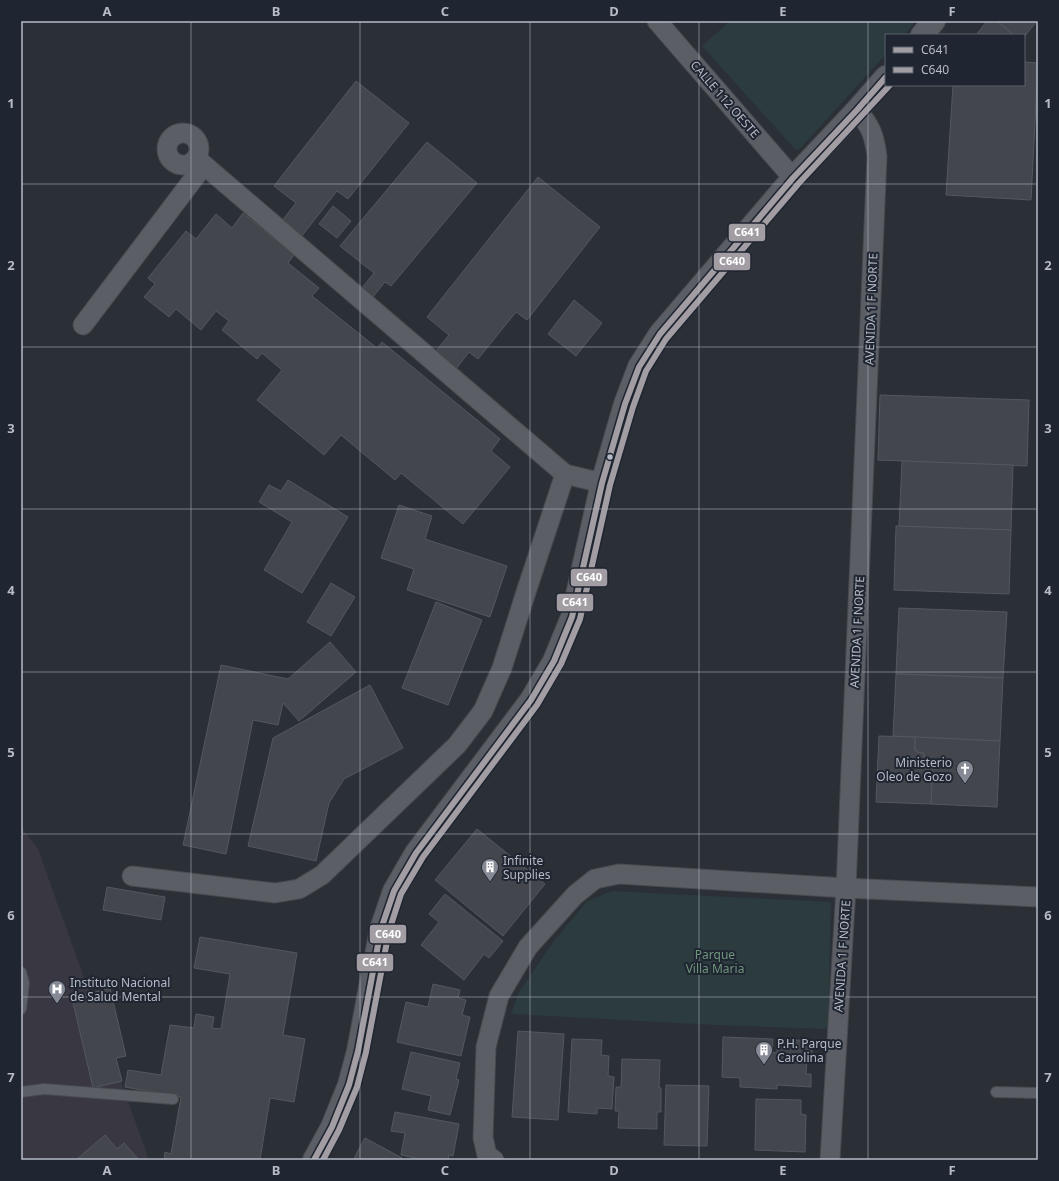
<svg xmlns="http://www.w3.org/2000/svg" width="1059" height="1181" font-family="'Noto Sans',sans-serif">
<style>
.medical{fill:#383742}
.green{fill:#2b3b3e}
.building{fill:#43474d;stroke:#53575e}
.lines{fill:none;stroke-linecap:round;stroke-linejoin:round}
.service-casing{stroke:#474a4f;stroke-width:12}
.minor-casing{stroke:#474a4f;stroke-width:21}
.tertiary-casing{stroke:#474a4f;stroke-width:24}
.service{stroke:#5b5e65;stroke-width:10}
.minor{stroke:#5b5e65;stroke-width:19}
.tertiary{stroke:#5b5e65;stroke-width:22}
.bus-1-casing{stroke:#1f2531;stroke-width:9}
.bus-2-casing{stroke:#1f2531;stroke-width:9}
.bus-1{stroke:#a19da3;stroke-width:6}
.bus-2{stroke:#a19da3;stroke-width:6}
.grid{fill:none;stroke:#b6bbc7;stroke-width:1;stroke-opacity:0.55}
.bus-dot{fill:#b6bbc7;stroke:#1f2531;stroke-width:1.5}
.labels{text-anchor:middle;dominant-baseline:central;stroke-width:4;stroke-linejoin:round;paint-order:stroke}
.street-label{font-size:12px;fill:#b6bbc7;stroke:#1f2531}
.poi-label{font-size:12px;fill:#b6bbc7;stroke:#1f2531;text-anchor:start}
.park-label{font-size:12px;fill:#6f967b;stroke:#1f2531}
.line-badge{stroke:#1f2531;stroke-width:1.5}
.badge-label{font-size:11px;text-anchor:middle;font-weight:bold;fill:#fff}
.neatline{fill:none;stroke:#b6bbc7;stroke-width:1.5}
.grid-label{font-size:13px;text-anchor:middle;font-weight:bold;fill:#b6bbc7}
</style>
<rect width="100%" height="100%" fill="#2b2f36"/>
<polygon class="medical" points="21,827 38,849 149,1160 21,1160"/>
<g class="green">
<polygon points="730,21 916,21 904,35 886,35 886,54 799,150 795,149 702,46"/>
<polygon points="612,891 831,902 828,1029 715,1025 511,1014 519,992 554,941 587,901"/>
</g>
<g class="building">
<polygon points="987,21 997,21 1011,33 1009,35 976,35"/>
<polygon points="997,21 1037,21 1024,37 1024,35 1014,35"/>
<polygon points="1024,62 1038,63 1031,200 946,195 953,85 1024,85"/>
<polygon points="356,81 409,123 348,199 337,191 301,237 281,222 296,203 274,186"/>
<polygon points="427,142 477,183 391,286 385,282 373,297 362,288 374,273 340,246"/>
<polygon points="538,177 600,227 527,320 516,312 478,359 469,352 456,369 435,352 449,335 427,317"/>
<polygon points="333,206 351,221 337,238 319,224"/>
<polygon points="243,213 294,255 288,263 319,288 312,296 377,348 382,342 500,439 491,451 510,467 463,524 401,473 395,480 341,435 324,455 257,400 282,370 262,353 257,359 222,330 229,321 216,311 201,330 176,309 169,317 144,297 155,284 148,278 186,231 196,239 216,214 232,228"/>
<polygon points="574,300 602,323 576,356 548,334"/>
<polygon points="880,395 1029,400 1027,466 878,460"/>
<polygon points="902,461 1013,465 1011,530 899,526"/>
<polygon points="288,480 348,517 302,593 264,570 292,522 259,502 269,485 281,491"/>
<polygon points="399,505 432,516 425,539 507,566 490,617 407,590 414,569 381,558"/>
<polygon points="896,526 1011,530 1009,594 894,590"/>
<polygon points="331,583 355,597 331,636 307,622"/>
<polygon points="436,602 482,620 448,705 402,688"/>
<polygon points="899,608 1007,612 1003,678 896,674"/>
<polygon points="330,642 356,672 299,721 283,703 278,725 253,720 226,854 183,845 221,665 288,679"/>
<polygon points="896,674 1003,678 1000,741 893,736"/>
<polygon points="370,685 403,748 344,779 329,803 316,861 248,846 273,738"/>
<polygon points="879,736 915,737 915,750 917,750 917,752 924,753 924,763 933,763 931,804 876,802"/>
<polygon points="915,737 1000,741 997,807 931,804 933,763 924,763 924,753 917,752 917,750 915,750"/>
<polygon points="477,829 545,884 503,936 435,880"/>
<polygon points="107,887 165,897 161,920 103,910"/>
<polygon points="445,894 503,941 489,958 484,954 464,980 421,945 439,922 429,914"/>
<polygon points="200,937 297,953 283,1035 305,1039 294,1102 270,1098 260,1160 164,1160 165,1152 171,1154 181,1097 125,1087 128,1070 161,1075 170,1025 194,1028 196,1014 214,1017 212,1028 221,1029 230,974 194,968"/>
<polygon points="433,984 460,990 458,998 466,1000 462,1015 470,1017 461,1056 397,1042 406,1002 428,1007"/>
<polygon points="110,988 126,1056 116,1058 122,1081 93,1088 72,998"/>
<polygon points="518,1031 564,1034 558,1120 512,1117"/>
<polygon points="723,1037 773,1039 772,1052 777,1053 777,1039 812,1041 812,1055 807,1055 806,1074 811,1074 811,1087 777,1085 777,1089 740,1087 740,1078 722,1077"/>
<polygon points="572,1039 602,1040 601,1055 609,1056 608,1076 614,1077 612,1109 597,1108 597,1114 568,1112"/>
<polygon points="411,1052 460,1063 456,1079 459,1080 450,1115 428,1110 431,1096 402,1089"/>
<polygon points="622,1059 660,1060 659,1087 661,1088 661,1112 657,1112 657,1129 618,1128 619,1111 615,1111 616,1087 621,1087"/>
<polygon points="666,1085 709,1086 707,1146 664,1145"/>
<polygon points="756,1099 801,1100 801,1114 806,1115 805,1152 755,1150"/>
<polygon points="395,1112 459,1124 453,1156 449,1155 448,1160 425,1160 401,1155 405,1133 391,1131"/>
<polygon points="105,1135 117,1149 124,1143 139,1160 76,1160"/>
<polygon points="365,1138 402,1158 401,1160 353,1160"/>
</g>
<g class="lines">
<defs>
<g id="service">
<polyline points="21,972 24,983 21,1009"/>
<polyline points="21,1092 44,1089 173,1099"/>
<polyline points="996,1092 1038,1093"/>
</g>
<g id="minor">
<polyline points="657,21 793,178"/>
<circle cx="183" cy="149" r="16"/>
<polyline points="197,159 565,474 602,483"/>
<polyline points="83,325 204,165"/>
<polyline points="132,876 275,893 299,889 322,875 457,745 483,711 502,668 527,589 565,474"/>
<polyline points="494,1160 487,1155 483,1138 486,1047 499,996 528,947 575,895 595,879 619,874 846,888 1038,897"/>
<path d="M830,1160l16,-272 31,-732c-3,-22 -6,-29 -20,-46"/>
</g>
<g id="tertiary">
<polyline points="922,35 934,21"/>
<polyline points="314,1160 332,1127 349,1085 358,1051 381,929 394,891 416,853 531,700 554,661 572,617 602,483 625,404 639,367 660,334 793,178 857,110 886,77"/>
</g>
</defs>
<use href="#service" class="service-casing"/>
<use href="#minor" class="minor-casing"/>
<use href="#tertiary" class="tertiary-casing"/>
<use href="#service" class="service"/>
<use href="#minor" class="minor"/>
<use href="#tertiary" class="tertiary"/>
<defs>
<polyline id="bus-1" points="314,1160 332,1127 349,1085 358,1051 381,929 394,891 416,853 531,700 554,661 572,617 602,483 625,404 639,367 660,334 793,178 857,110 886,77"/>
<polyline id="bus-2" points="323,1160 339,1130 357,1087 366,1052 389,931 401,894 423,857 537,705 561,664 580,619 610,485 633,407 646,371 666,339 799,183 890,85"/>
</defs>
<use href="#bus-1" class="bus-1-casing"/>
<use href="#bus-2" class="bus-2-casing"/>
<use href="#bus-1" class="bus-1"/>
<use href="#bus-2" class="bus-2"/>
</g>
<path class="grid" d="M191,21v1139M360,21v1139M530,21v1139M699,21v1139M868,21v1139M21,184h1017M21,347h1017M21,509h1017M21,672h1017M21,834h1017M21,997h1017"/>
<defs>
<symbol id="church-pin" viewBox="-11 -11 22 30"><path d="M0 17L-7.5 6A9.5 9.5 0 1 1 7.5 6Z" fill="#858a94" stroke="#1f2531"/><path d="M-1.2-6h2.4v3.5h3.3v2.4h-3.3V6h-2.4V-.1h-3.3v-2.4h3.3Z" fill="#fff"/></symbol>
<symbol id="building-pin" viewBox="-11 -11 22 30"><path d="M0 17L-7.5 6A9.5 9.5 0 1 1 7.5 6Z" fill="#858a94" stroke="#1f2531"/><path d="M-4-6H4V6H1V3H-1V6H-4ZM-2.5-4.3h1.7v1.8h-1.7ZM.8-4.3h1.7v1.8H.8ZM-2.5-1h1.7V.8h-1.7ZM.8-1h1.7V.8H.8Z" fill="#fff"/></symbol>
<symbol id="hospital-pin" viewBox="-11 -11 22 30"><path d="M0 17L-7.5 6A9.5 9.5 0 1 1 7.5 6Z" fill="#858a94" stroke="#1f2531"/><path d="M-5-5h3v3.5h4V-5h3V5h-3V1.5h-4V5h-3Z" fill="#fff"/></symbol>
</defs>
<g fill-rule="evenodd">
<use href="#church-pin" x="955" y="759" width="20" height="27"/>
<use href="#building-pin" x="480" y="857" width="20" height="27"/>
<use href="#hospital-pin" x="47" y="979" width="20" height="27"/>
<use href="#building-pin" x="754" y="1040" width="20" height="27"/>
</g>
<circle class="bus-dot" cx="610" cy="457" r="3.5"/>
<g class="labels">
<g class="street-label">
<text transform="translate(725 99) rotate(49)">CALLE 112 OESTE</text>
<text transform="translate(871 309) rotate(-88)">AVENIDA 1 F NORTE</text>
<text transform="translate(857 632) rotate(-87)">AVENIDA 1 F NORTE</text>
<text transform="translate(842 956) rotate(-86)">AVENIDA 1 F NORTE</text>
</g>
<g class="poi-label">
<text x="952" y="762" text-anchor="end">Ministerio<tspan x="952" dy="14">Oleo de Gozo</tspan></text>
<text x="503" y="860">Infinite<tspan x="503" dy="14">Supplies</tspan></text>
<text x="70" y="982">Instituto Nacional<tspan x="70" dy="14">de Salud Mental</tspan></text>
<text x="777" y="1043">P.H. Parque<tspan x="777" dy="14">Carolina</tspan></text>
</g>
<g class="park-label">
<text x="715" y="954">Parque<tspan x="715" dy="14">Villa Maria</tspan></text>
</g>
</g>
<g class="line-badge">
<rect x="728" y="223" width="38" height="19" rx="4" fill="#a19da3"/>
<rect x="713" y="252" width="38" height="19" rx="4" fill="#a19da3"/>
<rect x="570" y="568" width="38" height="19" rx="4" fill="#a19da3"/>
<rect x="556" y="593" width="38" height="19" rx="4" fill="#a19da3"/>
<rect x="369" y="924" width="38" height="20" rx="4" fill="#a19da3"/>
<rect x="356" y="953" width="38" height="19" rx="4" fill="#a19da3"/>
</g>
<g class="badge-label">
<text x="747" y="236">C641</text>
<text x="732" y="265">C640</text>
<text x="589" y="581">C640</text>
<text x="575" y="606">C641</text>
<text x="388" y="938">C640</text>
<text x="375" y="966">C641</text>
</g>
<rect width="1059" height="1181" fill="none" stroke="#1f2531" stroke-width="44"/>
<rect x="885" y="34" width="140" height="52" fill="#1f2531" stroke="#5b616d"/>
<rect x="893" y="47" width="20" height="6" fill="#a19da3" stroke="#5b616d"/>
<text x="921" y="54" font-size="12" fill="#b6bbc7">C641</text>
<rect x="893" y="67" width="20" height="6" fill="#a19da3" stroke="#5b616d"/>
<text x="921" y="74" font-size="12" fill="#b6bbc7">C640</text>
<rect x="22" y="22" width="1015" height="1137" class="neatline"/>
<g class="grid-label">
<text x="107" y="16">A</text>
<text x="276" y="16">B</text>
<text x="445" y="16">C</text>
<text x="614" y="16">D</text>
<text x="783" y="16">E</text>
<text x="952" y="16">F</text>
<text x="11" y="108">1</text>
<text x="1048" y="108">1</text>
<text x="11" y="270">2</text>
<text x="1048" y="270">2</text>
<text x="11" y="433">3</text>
<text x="1048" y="433">3</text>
<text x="11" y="595">4</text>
<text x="1048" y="595">4</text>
<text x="11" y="757">5</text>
<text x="1048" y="757">5</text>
<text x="11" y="920">6</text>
<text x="1048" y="920">6</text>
<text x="11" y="1082">7</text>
<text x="1048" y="1082">7</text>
<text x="107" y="1175">A</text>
<text x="276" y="1175">B</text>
<text x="445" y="1175">C</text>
<text x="614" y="1175">D</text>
<text x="783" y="1175">E</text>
<text x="952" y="1175">F</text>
</g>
</svg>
